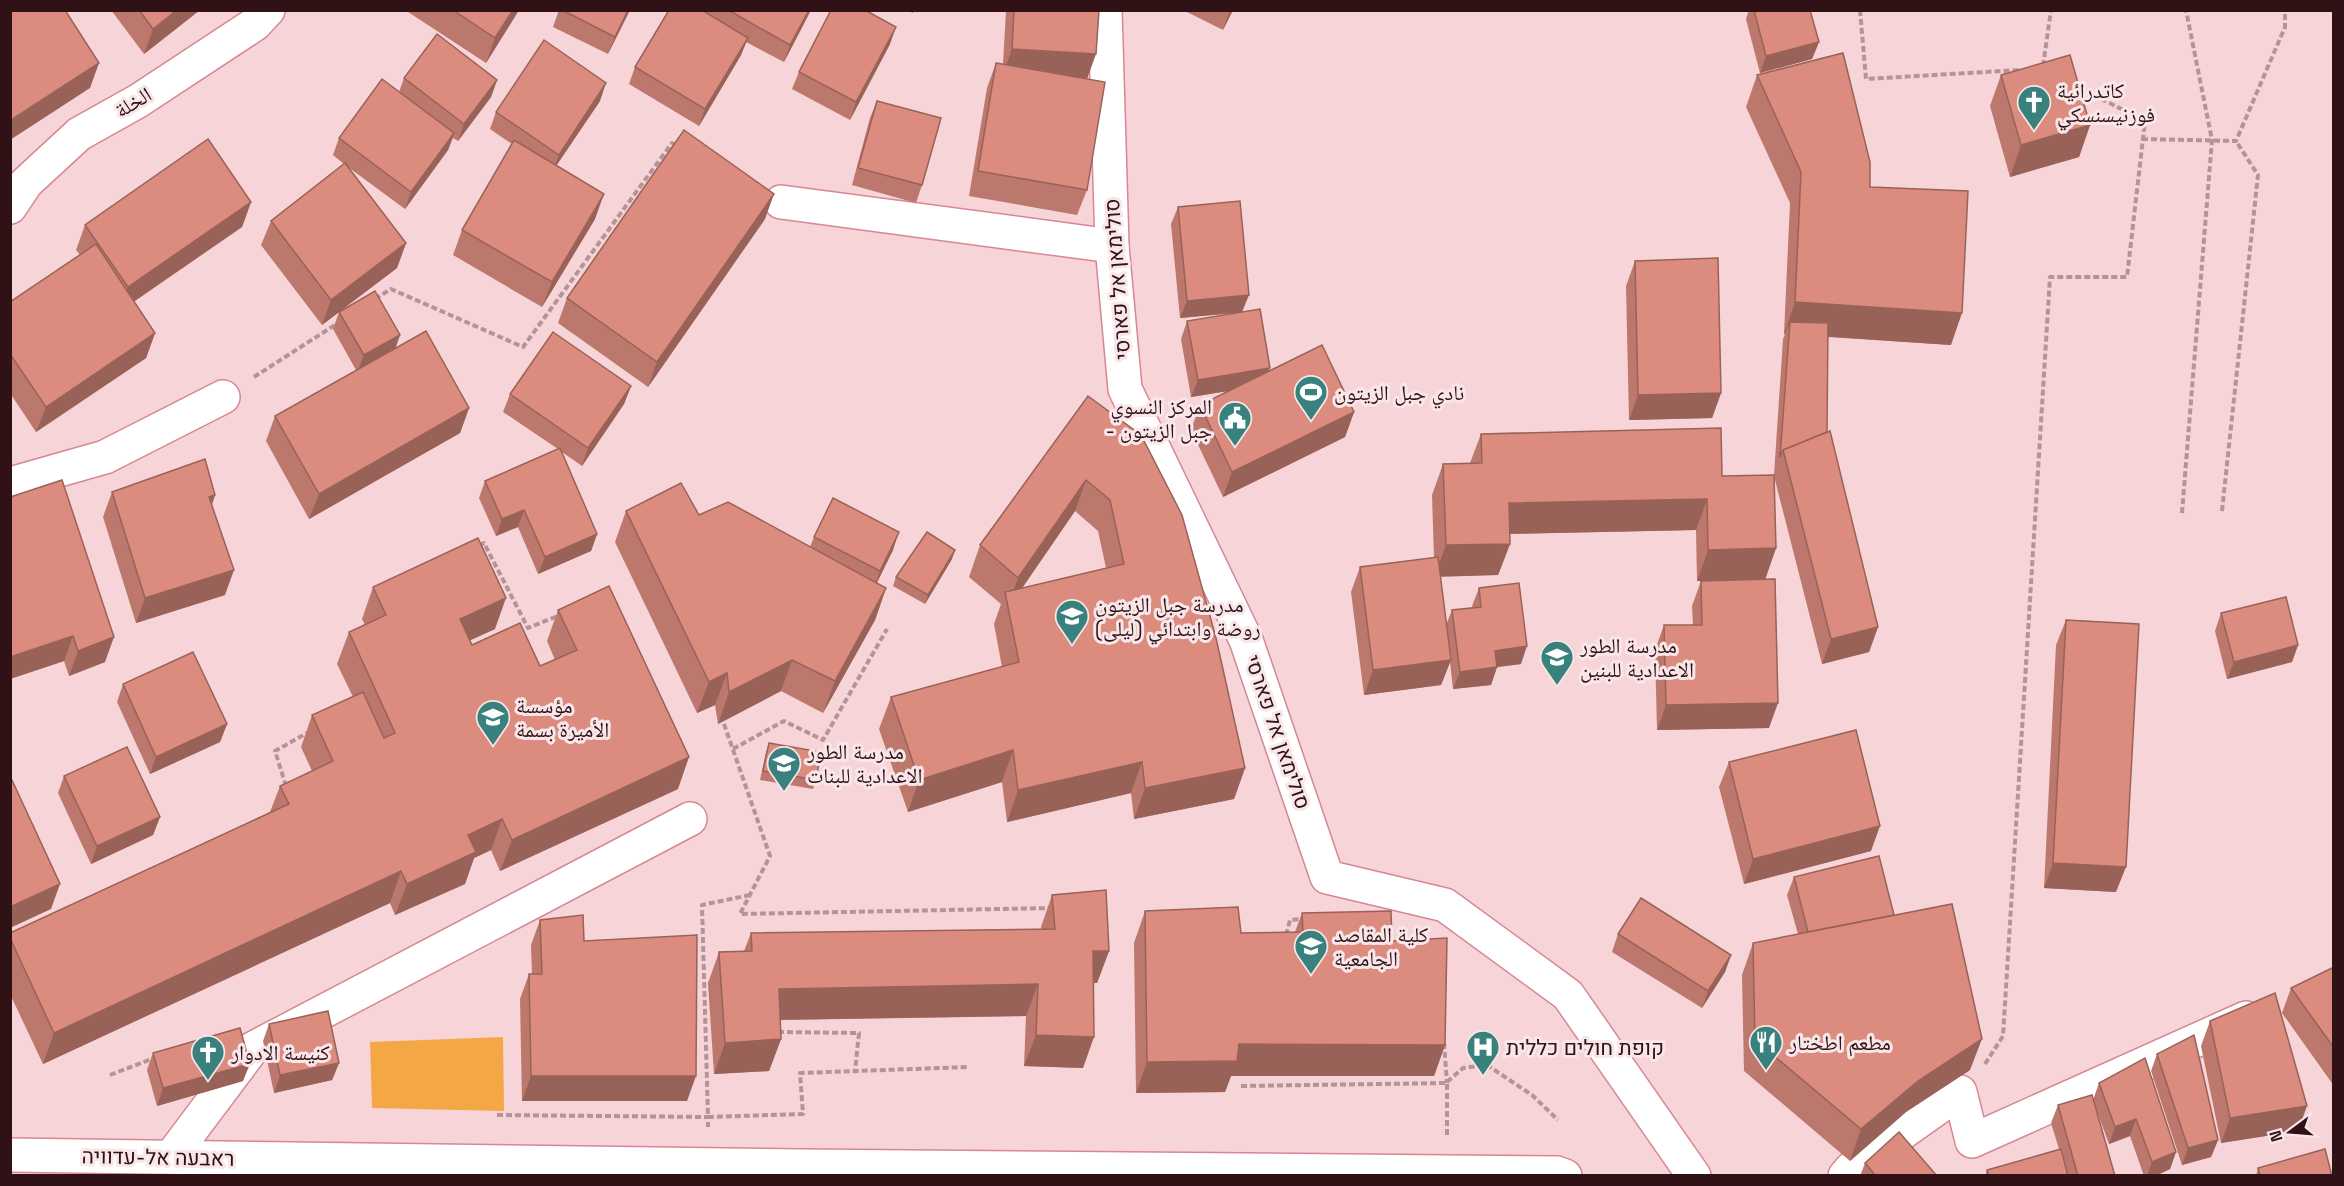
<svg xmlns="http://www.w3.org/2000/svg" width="2344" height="1186" font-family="'Space Grotesk','Noto Naskh Arabic',Heebo,sans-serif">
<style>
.green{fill:#f3a845}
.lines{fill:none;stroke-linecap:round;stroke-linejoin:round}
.minor-casing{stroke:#d78793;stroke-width:36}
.path{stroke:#b59498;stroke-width:4;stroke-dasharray:6 3;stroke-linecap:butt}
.minor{stroke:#fff;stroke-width:33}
.wall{fill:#bc786c;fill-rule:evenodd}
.shaded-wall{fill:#996258}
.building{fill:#db8c7e;stroke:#996258;stroke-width:1.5}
.labels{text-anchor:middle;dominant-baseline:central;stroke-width:6;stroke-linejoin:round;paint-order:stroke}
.poi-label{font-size:21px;fill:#2f1116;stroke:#f8e6e8;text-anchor:start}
.street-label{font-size:21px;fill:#2f1116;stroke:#f8e6e8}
</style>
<rect width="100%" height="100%" fill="#f7d4d8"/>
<polygon class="green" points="503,1037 504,1111 372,1108 370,1042"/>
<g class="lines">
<defs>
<g id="minor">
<polyline points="1105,10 1112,246 1125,389 1246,640 1327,877 1445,905 1568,995 1694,1176"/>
<polyline points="781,202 1112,246"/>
<polyline points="10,207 26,183 79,134 138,101 255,24 268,10"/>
<polyline points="10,484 105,457 223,397"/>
<polyline points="10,1155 802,1166 1557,1173 1565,1176"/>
<polyline points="171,1157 252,1049 690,819"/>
<polyline points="1845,1176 1851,1169 1960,1092 1972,1141 2246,1018"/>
</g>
</defs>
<use href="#minor" class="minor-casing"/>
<g class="path">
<polyline points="1860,10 1866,79 2019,70"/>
<polyline points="2043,66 2051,10"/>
<polyline points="2142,139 2236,141 2285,27 2285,10"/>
<polyline points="375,299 391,289 523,347 672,143 677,146"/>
<polyline points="254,377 338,323"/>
<polyline points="2222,511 2258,175 2236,141"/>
<polyline points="2182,513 2212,140 2186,10"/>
<polyline points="479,546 484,543 528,628 560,615"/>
<polyline points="724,724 770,856 740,914 1052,908"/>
<polyline points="733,749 784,721 823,740 887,629"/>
<polyline points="286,786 275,751 307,733"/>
<polyline points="750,895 702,905 708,1117 803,1114 800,1073 969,1067"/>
<polyline points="1286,935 1290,920 1303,919"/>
<polyline points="778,1032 859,1033 855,1071"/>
<polyline points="1444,1043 1447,1083"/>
<polyline points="1985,1064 2003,1036 2050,277 2127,277 2145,121 2076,86"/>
<polyline points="110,1075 154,1058"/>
<polyline points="1447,1082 1463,1068 1487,1065 1532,1095 1558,1120"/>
<polyline points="1241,1086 1447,1083 1447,1135"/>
<polyline points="497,1115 708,1117 708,1127"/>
</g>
<use href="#minor" class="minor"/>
</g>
<g class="wall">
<polygon points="111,10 200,10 144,54"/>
<polygon points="405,10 519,10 486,63"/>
<polygon points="559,10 630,10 608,54 553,27"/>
<polygon points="669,10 811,10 784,62 746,42 741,55 699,126 629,84 635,67"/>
<polygon points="906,10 914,10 913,13"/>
<polygon points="1006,10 1099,10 1087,79 1087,190 1077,215 969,196 987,88 996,63 1003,64"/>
<polygon points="1183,10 1233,10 1223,30"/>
<polygon points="1749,10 1810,10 1819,42 1812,59 1760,73 1746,19"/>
<polygon points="890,44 850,120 792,89 799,72"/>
<polygon points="1757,75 1870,187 1951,345 1828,337 1827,432 1878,627 1869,652 1822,664 1774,476 1776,548 1765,579 1769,728 1657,730 1655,650 1664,625 1693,625 1692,606 1701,581 1697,581 1696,530 1510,534 1510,544 1498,575 1440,576 1446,625 1452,610 1473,608 1472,606 1479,588 1521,664 1497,667 1491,685 1453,689 1450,662 1441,685 1364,695 1351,592 1360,567 1434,558 1432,495 1443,464 1470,463 1481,434 1722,476 1774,475 1783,339 1785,334 1784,334 1790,203 1746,107"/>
<polygon points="2001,75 2090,125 2079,157 2010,177 1990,106"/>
<polygon points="404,78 497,80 491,97 458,141 453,138 448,150 405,209 348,167 406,243 397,268 340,311 400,335 395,348 469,408 460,433 309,519 266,441 275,416 356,370 333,329 339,312 322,325 261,245 271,221 344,164 333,155 339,138 399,92"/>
<polygon points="600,101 556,166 595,219 542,307 453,255 462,230 512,144 490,129 496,112"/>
<polygon points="877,101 922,185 916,203 852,185 870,118"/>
<polygon points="251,202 242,227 134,301 155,333 146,358 36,432 10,393 10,302 80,255 76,250 85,225"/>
<polygon points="1178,207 1243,312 1269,371 1354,412 1345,437 1223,497 1191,430 1200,405 1229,391 1191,397 1181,339 1187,321 1238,313 1180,318 1171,224"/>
<polygon points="765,219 648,387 558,323 567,298"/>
<polygon points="1635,261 1721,393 1712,418 1629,420 1626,286"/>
<polygon points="631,386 624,404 582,466 562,452 597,534 591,551 538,574 518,527 496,536 479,498 485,481 558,449 503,412 510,394"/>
<path d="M1088,396l157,372 -11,31 -100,20 -3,-26 -124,29 -5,-40 -94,30 -29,-83 12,-32 111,-30 -8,-43 7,-20 -32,-27 11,-32zM1075,511l23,20 8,37 -84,20z"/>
<polygon points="112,492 215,495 212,505 225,595 136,623 103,517"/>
<polygon points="10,497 105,662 69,676 64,661 10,679"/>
<polygon points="626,511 699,515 810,547 814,537 893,550 877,583 886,588 875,620 823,713 781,691 718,724 715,705 697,713 615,542"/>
<polygon points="952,559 925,604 893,586 896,577"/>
<polygon points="373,587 495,629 470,640 472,645 540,666 555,660 547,641 558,610 678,789 500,871 491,850 474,858 465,884 395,915 390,903 43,1064 10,994 10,933 270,812 280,786 312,771 301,747 312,715 353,697 337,664 349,632 365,625 362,619"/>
<polygon points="2221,613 2298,645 2292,662 2227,679 2215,631"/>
<polygon points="2066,620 2116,892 2044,888 2056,645"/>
<polygon points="123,684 227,724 220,742 150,774 117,702"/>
<polygon points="769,743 816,780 813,789 760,780 766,752"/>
<polygon points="1729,762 1871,851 1744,884 1719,787"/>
<polygon points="64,776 160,817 153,835 91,864 58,793"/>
<polygon points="1794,877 1894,915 1970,1070 1906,1112 1850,1161 1744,1071 1742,975 1753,943 1798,934 1787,895"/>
<polygon points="1052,895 1109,951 1097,983 1093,983 1083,1068 1024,1066 1026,1016 780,1020 781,1039 769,1071 714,1074 708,983 719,952 744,951 751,933 1041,929 1041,927"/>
<polygon points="1145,911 1241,933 1295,932 1302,913 1392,941 1445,1045 1434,1076 1231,1076 1225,1092 1136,1093 1134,943"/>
<polygon points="540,920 584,941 687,1101 522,1101 520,999 529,974 532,974 531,945"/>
<polygon points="1618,934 1731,955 1725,972 1702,1008 1612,952"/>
<polygon points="2334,967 2334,1086 2282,1013 2291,988"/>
<polygon points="2210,1021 2298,1131 2221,1143 2201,1046"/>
<polygon points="269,1024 339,1063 332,1080 274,1093 263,1041"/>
<polygon points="153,1053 243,1081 157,1106 147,1070"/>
<polygon points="2157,1054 2218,1140 2211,1157 2182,1165 2151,1071"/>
<polygon points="2099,1083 2176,1152 2170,1169 2155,1176 2144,1176 2130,1136 2109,1144 2095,1106 2115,1176 1985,1176 1987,1170 2059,1149 2051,1123 2058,1105 2093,1100"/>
<polygon points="1865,1163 1937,1176 1860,1176"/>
<polygon points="2258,1168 2332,1176 2256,1176"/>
</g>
<g class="shaded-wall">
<polygon points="177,10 200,10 144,54 153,29"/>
<polygon points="513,10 519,10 486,63 495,38"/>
<polygon points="628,10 630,10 608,54 615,37"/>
<polygon points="809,10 811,10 784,62 790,45"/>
<polygon points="1230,10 1233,10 1223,30"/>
<polygon points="896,27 890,44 850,120 856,102"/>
<polygon points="748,38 741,55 699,126 705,109"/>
<polygon points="1819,42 1812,59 1760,73 1766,56"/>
<polygon points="1012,49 1096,54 1087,79 1003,74"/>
<polygon points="99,63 90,88 10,140 11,120"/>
<polygon points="497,80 491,97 458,141 464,124"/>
<polygon points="606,83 600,101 552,172 559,155"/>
<polygon points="2090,125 2079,157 2010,177 2021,145"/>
<polygon points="454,133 448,150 405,209 411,192"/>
<polygon points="604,194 595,219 542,307 552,282"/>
<polygon points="774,194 765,219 648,387 657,362"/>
<polygon points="251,202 242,227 119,312 128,287"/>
<polygon points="406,243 397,268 322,325 331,300"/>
<polygon points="1249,295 1242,312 1180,318 1187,301"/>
<polygon points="1795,302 1962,313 1951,345 1789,334 1790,322 1785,334 1784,334"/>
<polygon points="155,333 146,358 36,432 46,407"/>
<polygon points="400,335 394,353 357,373 364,355"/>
<polygon points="1270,368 1264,385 1191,397 1198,380"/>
<polygon points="631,386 624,404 582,466 588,448"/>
<polygon points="1721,393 1712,418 1629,420 1638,395"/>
<polygon points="469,408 460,433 309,519 319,494"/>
<polygon points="1354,412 1345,437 1223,497 1232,472"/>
<polygon points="1086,480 1075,511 1007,610 1018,578"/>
<polygon points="215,495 206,520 209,497"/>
<polygon points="1707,499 1696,530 1497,534 1509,503"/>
<polygon points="524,510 518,527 496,536 502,519"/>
<polygon points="899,532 893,550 874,588 880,571"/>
<polygon points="597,534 591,551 538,574 545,557"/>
<polygon points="1510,544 1498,575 1434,577 1446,545"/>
<polygon points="1776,548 1765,580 1697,581 1708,550"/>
<polygon points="955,550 952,559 925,604 928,595"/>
<polygon points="234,570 225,595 136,623 145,598"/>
<polygon points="886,588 875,620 823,713 835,681"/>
<polygon points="506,598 495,629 449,650 460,619"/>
<polygon points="1878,627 1869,652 1822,664 1831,639"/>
<polygon points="73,636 64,661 10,679 10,657"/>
<polygon points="114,637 105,662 69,676 78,651"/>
<polygon points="2298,645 2292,662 2227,679 2234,662"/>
<polygon points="1527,646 1521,664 1489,668 1495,651"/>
<polygon points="792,660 781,691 718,724 729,692"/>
<polygon points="1451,660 1441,685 1364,695 1373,670"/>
<polygon points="1497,667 1491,685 1453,689 1460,672"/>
<polygon points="727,673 715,705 697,713 709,682"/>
<polygon points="1778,703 1769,728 1657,730 1666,705"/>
<polygon points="227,724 220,742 150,774 156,757"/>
<polygon points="1013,750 1002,782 908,812 919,780"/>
<polygon points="689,757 678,789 500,871 512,840"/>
<polygon points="1142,762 1131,793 1007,822 1018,790"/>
<polygon points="1245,768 1234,799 1134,819 1145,788"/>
<polygon points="160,817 153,835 91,864 97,846"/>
<polygon points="502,819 491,850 474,858 465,884 395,915 407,884 468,835"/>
<polygon points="1880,826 1871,851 1744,884 1753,859"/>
<polygon points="2053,863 2126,867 2116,892 2044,888"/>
<polygon points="401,871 390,903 43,1064 54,1033"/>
<polygon points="60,884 51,909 10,928 10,907"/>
<polygon points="1093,951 1109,951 1097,983 1081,982"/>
<polygon points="1731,955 1725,972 1702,1008 1708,991"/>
<polygon points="1038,984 1026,1016 768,1020 779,989"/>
<polygon points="1036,1035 1094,1037 1083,1068 1024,1066"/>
<polygon points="781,1039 769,1071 714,1074 725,1043"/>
<polygon points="1982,1039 1970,1070 1906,1112 1850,1161 1861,1129 1918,1081"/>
<polygon points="1239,1044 1445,1045 1434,1076 1231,1076 1225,1092 1136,1093 1147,1062"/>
<polygon points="339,1063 332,1080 274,1093 280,1075"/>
<polygon points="250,1064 243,1081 157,1106 163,1088"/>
<polygon points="531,1076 696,1076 687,1101 522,1101"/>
<polygon points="2307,1106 2298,1131 2221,1143 2230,1118"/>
<polygon points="2136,1119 2130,1136 2109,1144 2115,1127"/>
<polygon points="2218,1140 2211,1157 2182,1165 2188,1148"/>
<polygon points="2176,1152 2170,1169 2155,1176 2147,1176 2152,1162"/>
</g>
<g class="building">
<polygon points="10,10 65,10 99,63 11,120"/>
<polygon points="139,10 177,10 153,29"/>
<polygon points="453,10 513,10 495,38"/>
<polygon points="562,10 628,10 615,37"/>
<polygon points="669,10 702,10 748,38 705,109 635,67"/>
<polygon points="728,10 809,10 790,45"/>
<polygon points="831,10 865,10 896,27 856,102 799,72"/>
<polygon points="1014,10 1099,10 1096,54 1012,49"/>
<polygon points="1754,10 1810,10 1819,42 1766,56"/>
<polygon points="437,34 497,80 464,124 404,78"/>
<polygon points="544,40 606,83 559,155 496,112"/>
<polygon points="1843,53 1870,162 1870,187 1968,191 1962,313 1795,302 1801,172 1757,75"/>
<polygon points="2070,55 2090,125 2021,145 2001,75"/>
<polygon points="996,63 1105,82 1087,190 978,171"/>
<polygon points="382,79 454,133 411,192 339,138"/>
<polygon points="877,101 941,118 922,185 858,168"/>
<polygon points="684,130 774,194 657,362 567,298"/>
<polygon points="208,139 251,202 128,287 85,225"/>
<polygon points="514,140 604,194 552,282 462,230"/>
<polygon points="345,163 406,243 331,300 271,221"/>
<polygon points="1240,201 1249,295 1187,301 1178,207"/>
<polygon points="96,244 155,333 46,407 10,354 10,302"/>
<polygon points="1718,258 1721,393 1638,395 1635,261"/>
<polygon points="375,291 400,335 364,355 339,312"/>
<polygon points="1260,309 1270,368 1198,380 1187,321"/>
<polygon points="1790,322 1828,323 1827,432 1783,450 1780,457"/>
<polygon points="426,331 469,408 319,494 275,416"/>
<polygon points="553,332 631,386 588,448 510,394"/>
<polygon points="1322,345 1354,412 1232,472 1200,405"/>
<polygon points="1088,396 1141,435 1182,515 1216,638 1245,768 1145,788 1142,762 1018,790 1013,750 919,780 891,697 1019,662 1005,592 1124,564 1110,500 1086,480 1018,578 980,545"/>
<polygon points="1721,428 1722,476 1774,475 1776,548 1708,550 1707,499 1509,503 1510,544 1446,545 1443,464 1482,463 1481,434"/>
<polygon points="1830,431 1878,627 1831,639 1783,450"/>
<polygon points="560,448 597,534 545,557 524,510 502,519 485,481"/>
<polygon points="205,459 215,495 209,497 234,570 145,598 112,492"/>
<polygon points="62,480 114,637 78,651 73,636 10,657 10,497"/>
<polygon points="681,483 699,515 728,502 886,588 835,681 792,660 729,692 727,673 709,682 626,511"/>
<polygon points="833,498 899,532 880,571 814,537"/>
<polygon points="927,532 955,550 928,595 896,577"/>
<polygon points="478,538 506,598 460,619 472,645 520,623 540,666 577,650 558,610 609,586 689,757 512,840 502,819 468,835 476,852 407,884 401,871 54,1033 10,938 10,933 289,804 280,786 333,761 312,715 363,692 384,738 395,733 349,632 386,615 373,587"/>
<polygon points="1438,557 1451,660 1373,670 1360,567"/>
<polygon points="1775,579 1778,703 1666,705 1664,625 1702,625 1701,581"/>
<polygon points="1519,583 1527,646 1495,651 1497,667 1460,672 1452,610 1481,607 1479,588"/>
<polygon points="2286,597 2298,645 2234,662 2221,613"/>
<polygon points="2066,620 2139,624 2126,867 2053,863"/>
<polygon points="193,652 227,724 156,757 123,684"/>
<polygon points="1856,730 1880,826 1753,859 1729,762"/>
<polygon points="769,743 821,752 816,780 763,771"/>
<polygon points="127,747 160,817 97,846 64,776"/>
<polygon points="12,780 60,884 10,907 10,781"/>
<polygon points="1879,856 1894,915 1808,932 1794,877"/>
<polygon points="1106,890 1109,951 1093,951 1094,1037 1036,1035 1038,984 779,989 781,1039 725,1043 719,952 752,951 751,933 1055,929 1052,895"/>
<polygon points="1641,898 1731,955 1708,991 1618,934"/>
<polygon points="1952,904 1982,1039 1918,1081 1861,1129 1755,1040 1753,943"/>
<polygon points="1238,907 1241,933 1303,932 1302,913 1391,911 1392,941 1447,938 1445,1045 1239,1044 1237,1061 1147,1062 1145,911"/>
<polygon points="583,915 584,941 697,935 696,1076 531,1076 529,974 542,974 540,920"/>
<polygon points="2334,967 2334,1048 2291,988"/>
<polygon points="2275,993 2307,1106 2230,1118 2210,1021"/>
<polygon points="328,1011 339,1063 280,1075 269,1024"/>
<polygon points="240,1028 250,1064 163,1088 153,1053"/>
<polygon points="2194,1035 2218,1140 2188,1148 2157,1054"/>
<polygon points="2145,1058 2176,1152 2152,1162 2136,1119 2115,1127 2099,1083"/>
<polygon points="2092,1095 2115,1176 2078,1176 2058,1105"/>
<polygon points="1899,1132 1937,1176 1876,1176 1865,1163"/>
<polygon points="2061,1149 2068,1176 1989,1176 1987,1170"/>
<polygon points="2325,1149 2332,1176 2260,1176 2258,1168"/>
</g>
<defs>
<symbol id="church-pin" viewBox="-11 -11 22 30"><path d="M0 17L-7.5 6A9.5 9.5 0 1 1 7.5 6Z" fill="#39817d" stroke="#f8e6e8"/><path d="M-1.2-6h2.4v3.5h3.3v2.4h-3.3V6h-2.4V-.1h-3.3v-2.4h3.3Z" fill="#fff"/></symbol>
<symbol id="stadium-pin" viewBox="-11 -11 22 30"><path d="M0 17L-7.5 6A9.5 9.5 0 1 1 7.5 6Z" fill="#39817d" stroke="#f8e6e8"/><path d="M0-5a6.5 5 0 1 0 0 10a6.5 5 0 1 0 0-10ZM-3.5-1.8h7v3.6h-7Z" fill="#fff"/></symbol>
<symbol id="civic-pin" viewBox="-11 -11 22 30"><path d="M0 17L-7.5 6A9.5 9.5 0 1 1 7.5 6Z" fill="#39817d" stroke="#f8e6e8"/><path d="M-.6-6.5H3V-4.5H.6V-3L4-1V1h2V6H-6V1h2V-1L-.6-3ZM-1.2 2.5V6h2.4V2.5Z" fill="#fff"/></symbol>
<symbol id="school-pin" viewBox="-11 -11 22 30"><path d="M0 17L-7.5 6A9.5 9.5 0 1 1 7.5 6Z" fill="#39817d" stroke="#f8e6e8"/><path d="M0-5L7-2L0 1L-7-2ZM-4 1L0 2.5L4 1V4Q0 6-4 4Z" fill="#fff"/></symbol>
<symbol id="university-pin" viewBox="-11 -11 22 30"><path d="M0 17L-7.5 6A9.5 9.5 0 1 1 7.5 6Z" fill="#39817d" stroke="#f8e6e8"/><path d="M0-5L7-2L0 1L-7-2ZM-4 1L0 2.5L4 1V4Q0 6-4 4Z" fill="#fff"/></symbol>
<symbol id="restaurant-pin" viewBox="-11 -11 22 30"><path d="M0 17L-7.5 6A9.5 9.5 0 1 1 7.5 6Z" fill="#39817d" stroke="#f8e6e8"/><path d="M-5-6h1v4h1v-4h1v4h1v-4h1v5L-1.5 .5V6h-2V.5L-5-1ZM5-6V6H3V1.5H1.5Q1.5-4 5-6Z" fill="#fff"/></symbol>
<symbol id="hospital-pin" viewBox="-11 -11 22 30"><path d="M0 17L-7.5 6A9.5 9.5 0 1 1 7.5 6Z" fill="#39817d" stroke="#f8e6e8"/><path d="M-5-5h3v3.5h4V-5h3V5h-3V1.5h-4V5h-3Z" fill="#fff"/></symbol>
</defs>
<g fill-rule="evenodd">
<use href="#church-pin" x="2015" y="83" width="38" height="52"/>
<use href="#stadium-pin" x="1292" y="373" width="38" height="52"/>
<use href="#civic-pin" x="1216" y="399" width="38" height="52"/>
<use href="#school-pin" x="1053" y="597" width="38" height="52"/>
<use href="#school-pin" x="1538" y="638" width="38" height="52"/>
<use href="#university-pin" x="474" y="698" width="38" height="52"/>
<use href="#school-pin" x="765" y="744" width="38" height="52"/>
<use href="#university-pin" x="1292" y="927" width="38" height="52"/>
<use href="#restaurant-pin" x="1747" y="1023" width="38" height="52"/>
<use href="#hospital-pin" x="1464" y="1028" width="38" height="52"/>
<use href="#church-pin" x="189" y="1033" width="38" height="52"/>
</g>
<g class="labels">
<g class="poi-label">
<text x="2057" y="90">كاتدرائية<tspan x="2057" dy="24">فوزنيسنسكي</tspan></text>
<text x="1334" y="392">نادي جبل الزيتون</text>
<text x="1212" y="406" text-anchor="end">المركز النسوي<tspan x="1212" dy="24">- جبل الزيتون</tspan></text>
<text x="1095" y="604">مدرسة جبل الزيتون<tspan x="1095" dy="24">(ليلى) روضة وابتدائي</tspan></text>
<text x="1580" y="645">مدرسة الطور<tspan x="1580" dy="24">الاعدادية للبنين</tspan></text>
<text x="516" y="705">مؤسسة<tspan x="516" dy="24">الأميرة بسمة</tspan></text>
<text x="807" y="751">مدرسة الطور<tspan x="807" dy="24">الاعدادية للبنات</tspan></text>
<text x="1334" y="934">كلية المقاصد<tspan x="1334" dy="24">الجامعية</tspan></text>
<text x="1789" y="1042">مطعم اطختار</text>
<text x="1506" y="1047">קופת חולים כללית</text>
<text x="231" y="1052">كنيسة الادوار</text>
</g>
<g class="street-label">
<text transform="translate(133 102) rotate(-31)">الخلة</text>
<text transform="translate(1117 279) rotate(-94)">סולימאן אל פארסי</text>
<text transform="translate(1278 732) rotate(71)">סולימאן אל פארסי</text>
<text transform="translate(158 1157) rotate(1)">ראבעה אל-עדוויה</text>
</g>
</g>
<rect width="2344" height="1186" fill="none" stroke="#2f1116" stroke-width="24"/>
<g transform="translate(2290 1132) rotate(254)" stroke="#f8e6e8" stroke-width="4.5" paint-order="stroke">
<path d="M0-4.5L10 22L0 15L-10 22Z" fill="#2f1116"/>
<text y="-9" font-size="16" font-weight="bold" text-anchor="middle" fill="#2f1116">N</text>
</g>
</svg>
